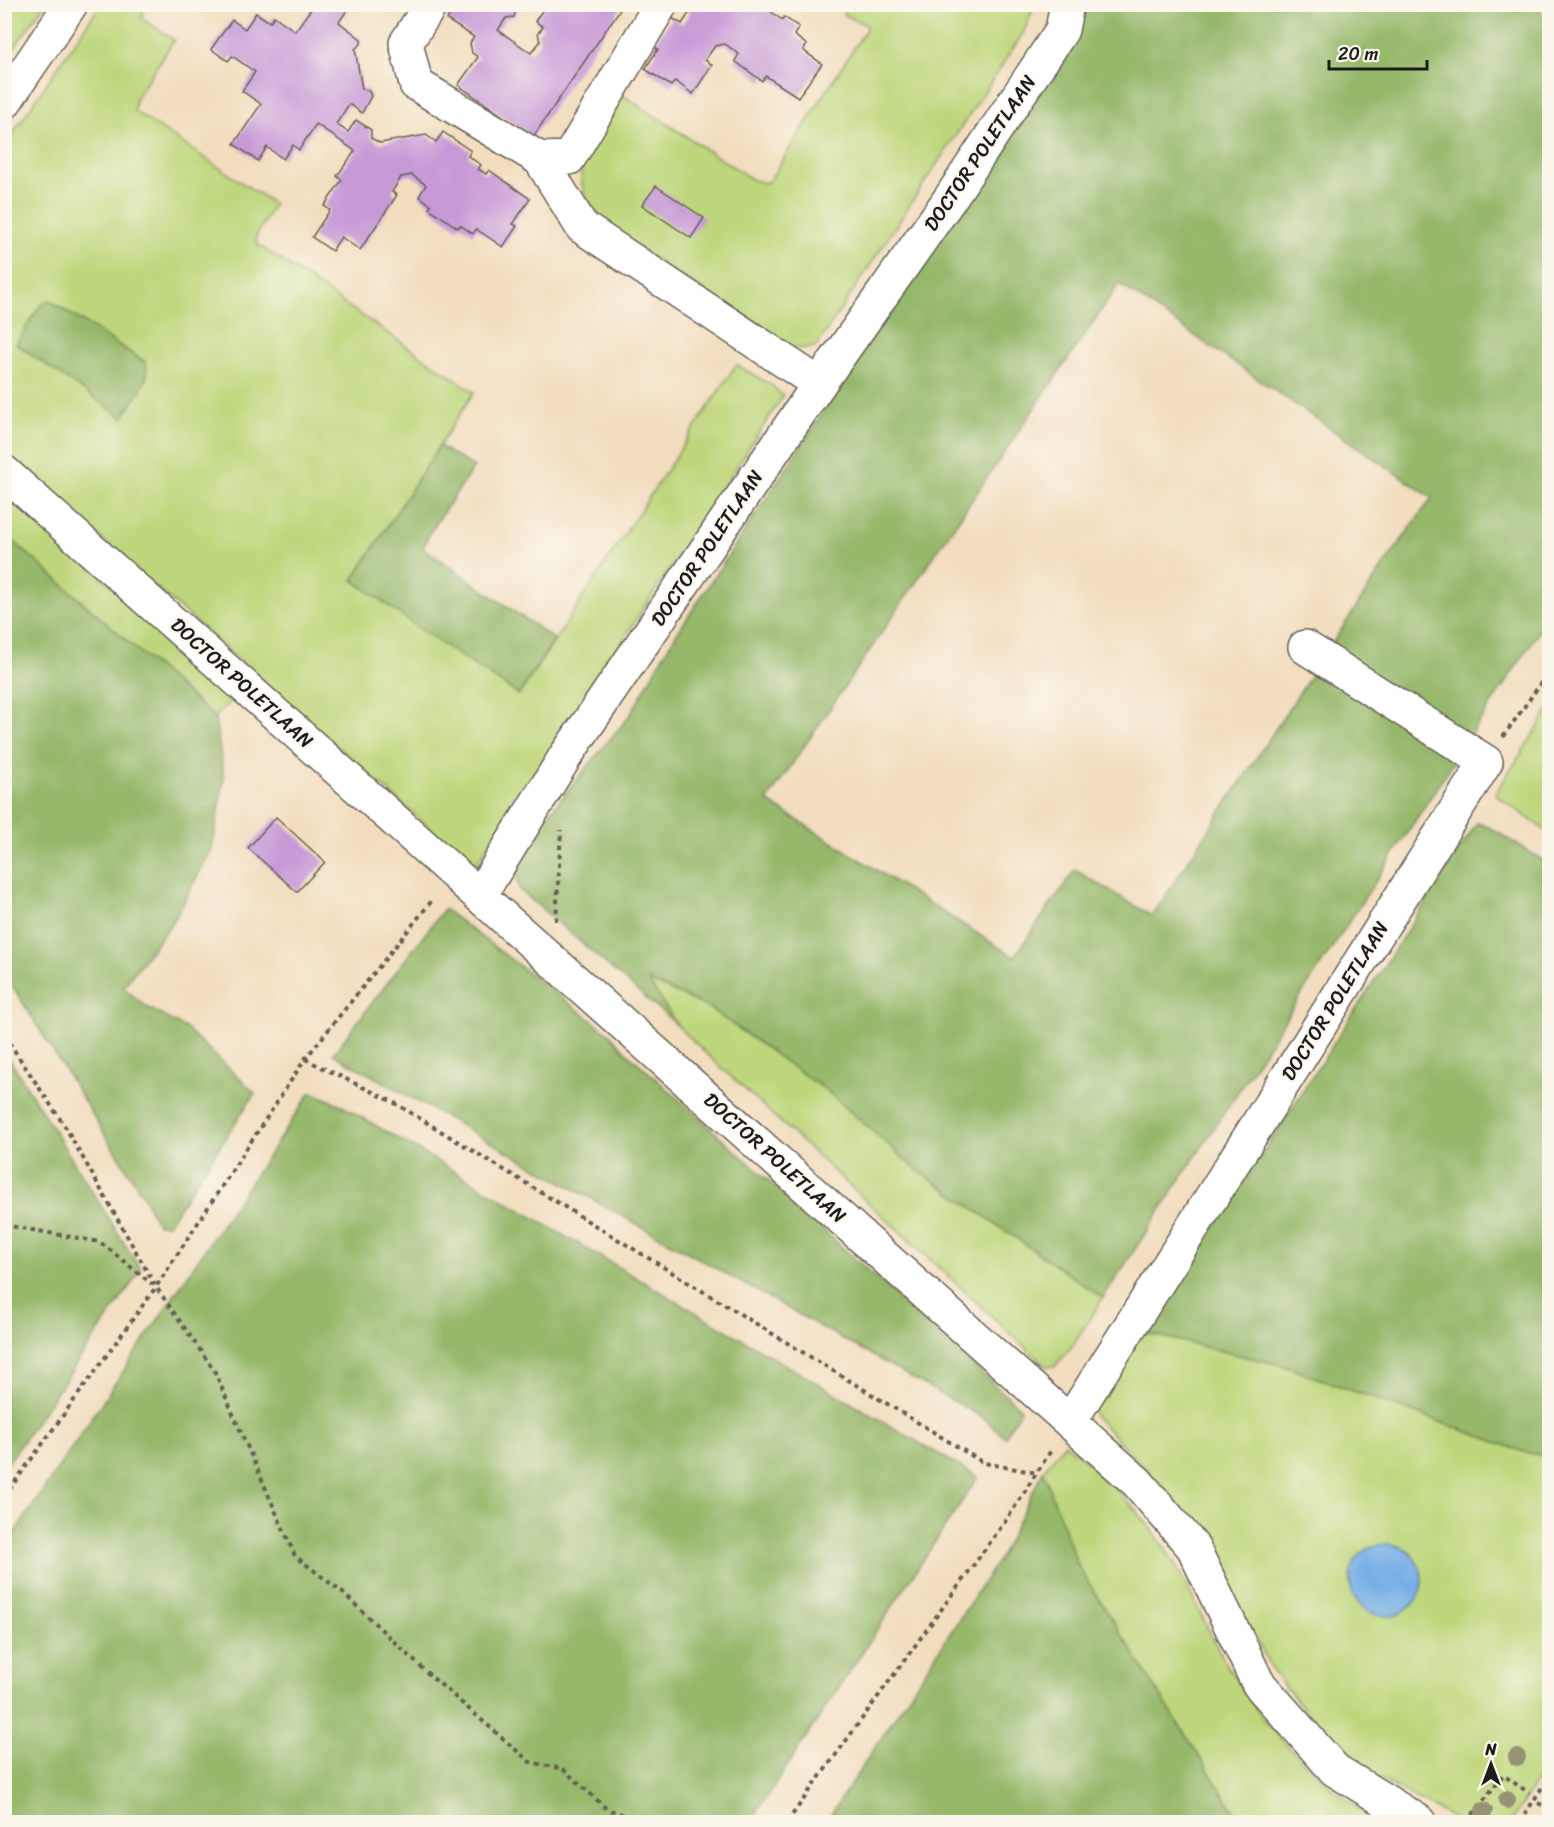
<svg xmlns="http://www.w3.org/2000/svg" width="1554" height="1827" font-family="Sriracha,sans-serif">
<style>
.green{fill:#bed77b;stroke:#6d7a4c;stroke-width:1.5;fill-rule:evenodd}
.forest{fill:#96b86b;stroke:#596a44;stroke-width:1.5;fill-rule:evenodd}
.water{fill:#76afe6;stroke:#496681;stroke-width:1.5}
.building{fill:#c79ad7}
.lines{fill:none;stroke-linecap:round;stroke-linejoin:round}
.minor-casing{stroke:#676055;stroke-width:36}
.path{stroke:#676055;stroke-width:4;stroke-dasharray:4.5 4.5;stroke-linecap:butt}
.minor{stroke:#fff;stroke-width:33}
.tree{fill:#979274}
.labels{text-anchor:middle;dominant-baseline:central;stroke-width:4.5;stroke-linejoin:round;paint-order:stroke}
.street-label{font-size:20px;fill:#1c1c1c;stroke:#fbf7ec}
</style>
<rect width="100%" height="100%" fill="#fbf7ec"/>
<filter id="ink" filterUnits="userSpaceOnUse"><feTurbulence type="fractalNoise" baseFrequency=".0167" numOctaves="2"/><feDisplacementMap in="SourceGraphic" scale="12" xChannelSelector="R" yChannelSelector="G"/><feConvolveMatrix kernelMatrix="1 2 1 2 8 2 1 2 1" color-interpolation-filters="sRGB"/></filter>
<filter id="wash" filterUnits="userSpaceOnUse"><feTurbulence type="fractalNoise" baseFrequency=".008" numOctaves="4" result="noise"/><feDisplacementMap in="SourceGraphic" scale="24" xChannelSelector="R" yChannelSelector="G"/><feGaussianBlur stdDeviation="1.35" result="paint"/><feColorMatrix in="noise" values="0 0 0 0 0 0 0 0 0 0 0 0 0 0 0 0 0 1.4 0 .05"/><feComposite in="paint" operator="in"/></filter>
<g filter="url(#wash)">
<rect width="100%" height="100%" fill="#f2ddbe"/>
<g class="green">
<polygon points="5,4 44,5 5,61 4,5"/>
<path d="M100,5h47l-6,13 33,22 -38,58 -2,13 140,93 -18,33 1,7 217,148 -121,188 166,115 215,-327 3,-3 34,20 12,11 -309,471 -469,-413v-309zM49,300l96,62 2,17 -6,7z"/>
<path d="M846,5h189l-13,30 -206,312 -25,2 -178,-118c-57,-56 -28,-81 5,-139l135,88 12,3 5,-3 96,-151v-4l-23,-11z"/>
<polygon points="5,492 236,695 215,718 5,534"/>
<polygon points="1549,710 1549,833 1495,794"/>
<polygon points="647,980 709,1008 827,1091 916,1169 1103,1298 1073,1345 1055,1366 1046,1366 714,1061 677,1025"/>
<path d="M1134,1330l147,35 243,87 25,5v304l-36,58 -6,3h-47l-78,-42 -29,-20 -26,-23 -53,-64 -70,-131 -30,-44 -80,-83 -3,-9zM1390,1544l12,3 10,7 -11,60c-28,6 -47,-6 -51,-34z"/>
<path d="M1065,1443c41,34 79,70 107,117 25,41 42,88 69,128 37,55 82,95 135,134h-135l-164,-256 -34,-95z"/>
</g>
<g class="forest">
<path d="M1079,5h458l13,20 -1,591 -446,682 -187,-129 -89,-78 -118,-83 -61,-28 29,45 -157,-135 -7,-21 33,-52 84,-102 40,-71 212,-321zM1119,284l313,214 -48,67 -232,351 -77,-46 -61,87 -247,-156z"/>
<path d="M49,300l96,62c9,16 -14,40 -22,56l-107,-74 23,-37z"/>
<polygon points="439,446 474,467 430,532 423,548 554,639 519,695 424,632 353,580"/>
<polygon points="5,534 215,718 224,778 212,849 174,920 123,987 148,1008 187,1029 255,1093 168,1224 157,1224 142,1194 5,974"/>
<polygon points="1477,823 1489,827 1549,864 1549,1457 1524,1452 1281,1365 1134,1330 1199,1251"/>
<polygon points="444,909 610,1034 624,1050 1021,1409 1005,1437 982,1417 333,1054"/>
<polygon points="5,1052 141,1270 5,1467"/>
<polygon points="311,1092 337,1103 978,1477 750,1822 5,1822 5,1547"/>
<polygon points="1043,1471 1078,1566 1241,1822 826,1822 1002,1554"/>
</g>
<circle class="water" cx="1386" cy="1580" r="36"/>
<g id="blocks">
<g class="building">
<polygon points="321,4 342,4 348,9 339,22 361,39 361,44 355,49 362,89 368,90 371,96 362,113 349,104 336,124 348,132 356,120 371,130 371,138 380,143 426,135 436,142 443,132 471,151 468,156 481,165 478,169 486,174 489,170 530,199 513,224 517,226 503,247 476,229 473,234 460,225 458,228 429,208 431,205 419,196 426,185 412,175 401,177 392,192 397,195 360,250 341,237 332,251 312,237 330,210 324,206 342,180 337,176 355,151 316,124 299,150 293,145 283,159 267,147 258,161 234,144 261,104 242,91 255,72 232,56 228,61 211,49 232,20 245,29 256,13 270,22 274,16 295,31 314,5 319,8"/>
<polygon points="455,4 518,4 514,17 506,18 498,30 531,53 540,42 538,33 543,27 535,21 546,5 623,5 533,137 458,85 478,57 472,53 470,43 474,37 447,20"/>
<polygon points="679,4 761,4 782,20 784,17 799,27 794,35 807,45 803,50 822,64 798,97 766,76 762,81 735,61 739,54 725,44 715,46 705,60 712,65 693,94 675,81 671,86 645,69 658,49 652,46 672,18 682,24 690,12"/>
<polygon points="656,186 704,218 691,238 642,205"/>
<polygon points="276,817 325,862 297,892 248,848"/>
</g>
</g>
</g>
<g filter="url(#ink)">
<use href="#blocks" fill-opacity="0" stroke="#676055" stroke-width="1.5"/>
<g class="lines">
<defs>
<g id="minor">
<polyline points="431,4 406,43 416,84 540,159"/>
<polyline points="661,4 569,158 540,159 582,227 819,384"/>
<polyline points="4,103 71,4"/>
<polyline points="4,472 1137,1482 1193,1547 1258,1683 1335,1770 1420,1822"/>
<polyline points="480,895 565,757 819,384 949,200 1062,30 1067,4"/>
<polyline points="1071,1420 1486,762 1305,647"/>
</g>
</defs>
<use href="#minor" class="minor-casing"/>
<g class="path">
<polyline points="1503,737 1550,670"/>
<polyline points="556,921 561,830"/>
<polyline points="4,1035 66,1128 156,1287 214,1370 295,1556 343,1593 425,1671 530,1762 563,1769 607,1809 644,1822"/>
<polyline points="305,1059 393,1102 984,1463 1037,1473"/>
<polyline points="4,1225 100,1242 152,1284"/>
<polyline points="4,1497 156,1287 305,1059 434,898"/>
<polyline points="1538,1803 1542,1805"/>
<polyline points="787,1822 1007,1519 1052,1449"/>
<polyline points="1467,1822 1503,1775 1529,1793"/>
<polyline points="1520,1822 1550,1775"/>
</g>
<use href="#minor" class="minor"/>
</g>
<g class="tree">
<circle cx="1517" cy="1757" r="9"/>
<circle cx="1507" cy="1800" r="9"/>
<circle cx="1484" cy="1811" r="9"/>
</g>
</g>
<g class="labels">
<g class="street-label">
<text transform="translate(980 153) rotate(-56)">DOCTOR POLETLAAN</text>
<text transform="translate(707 548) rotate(-56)">DOCTOR POLETLAAN</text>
<text transform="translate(242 683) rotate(42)">DOCTOR POLETLAAN</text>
<text transform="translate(1335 1001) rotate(-58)">DOCTOR POLETLAAN</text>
<text transform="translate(775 1158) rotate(42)">DOCTOR POLETLAAN</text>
</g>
</g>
<rect width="1554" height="1827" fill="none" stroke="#fbf7ec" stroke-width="24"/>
<g transform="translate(1491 1764)" stroke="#fbf7ec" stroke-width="4.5" paint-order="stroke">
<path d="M0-4.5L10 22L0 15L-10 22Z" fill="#1c1c1c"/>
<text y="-9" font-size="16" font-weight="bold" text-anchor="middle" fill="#1c1c1c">N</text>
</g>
<path d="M1329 60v9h98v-9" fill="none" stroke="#1c1c1c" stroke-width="3"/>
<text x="1338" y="60" font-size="18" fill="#1c1c1c" stroke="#fbf7ec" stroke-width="4.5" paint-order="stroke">20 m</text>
</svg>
